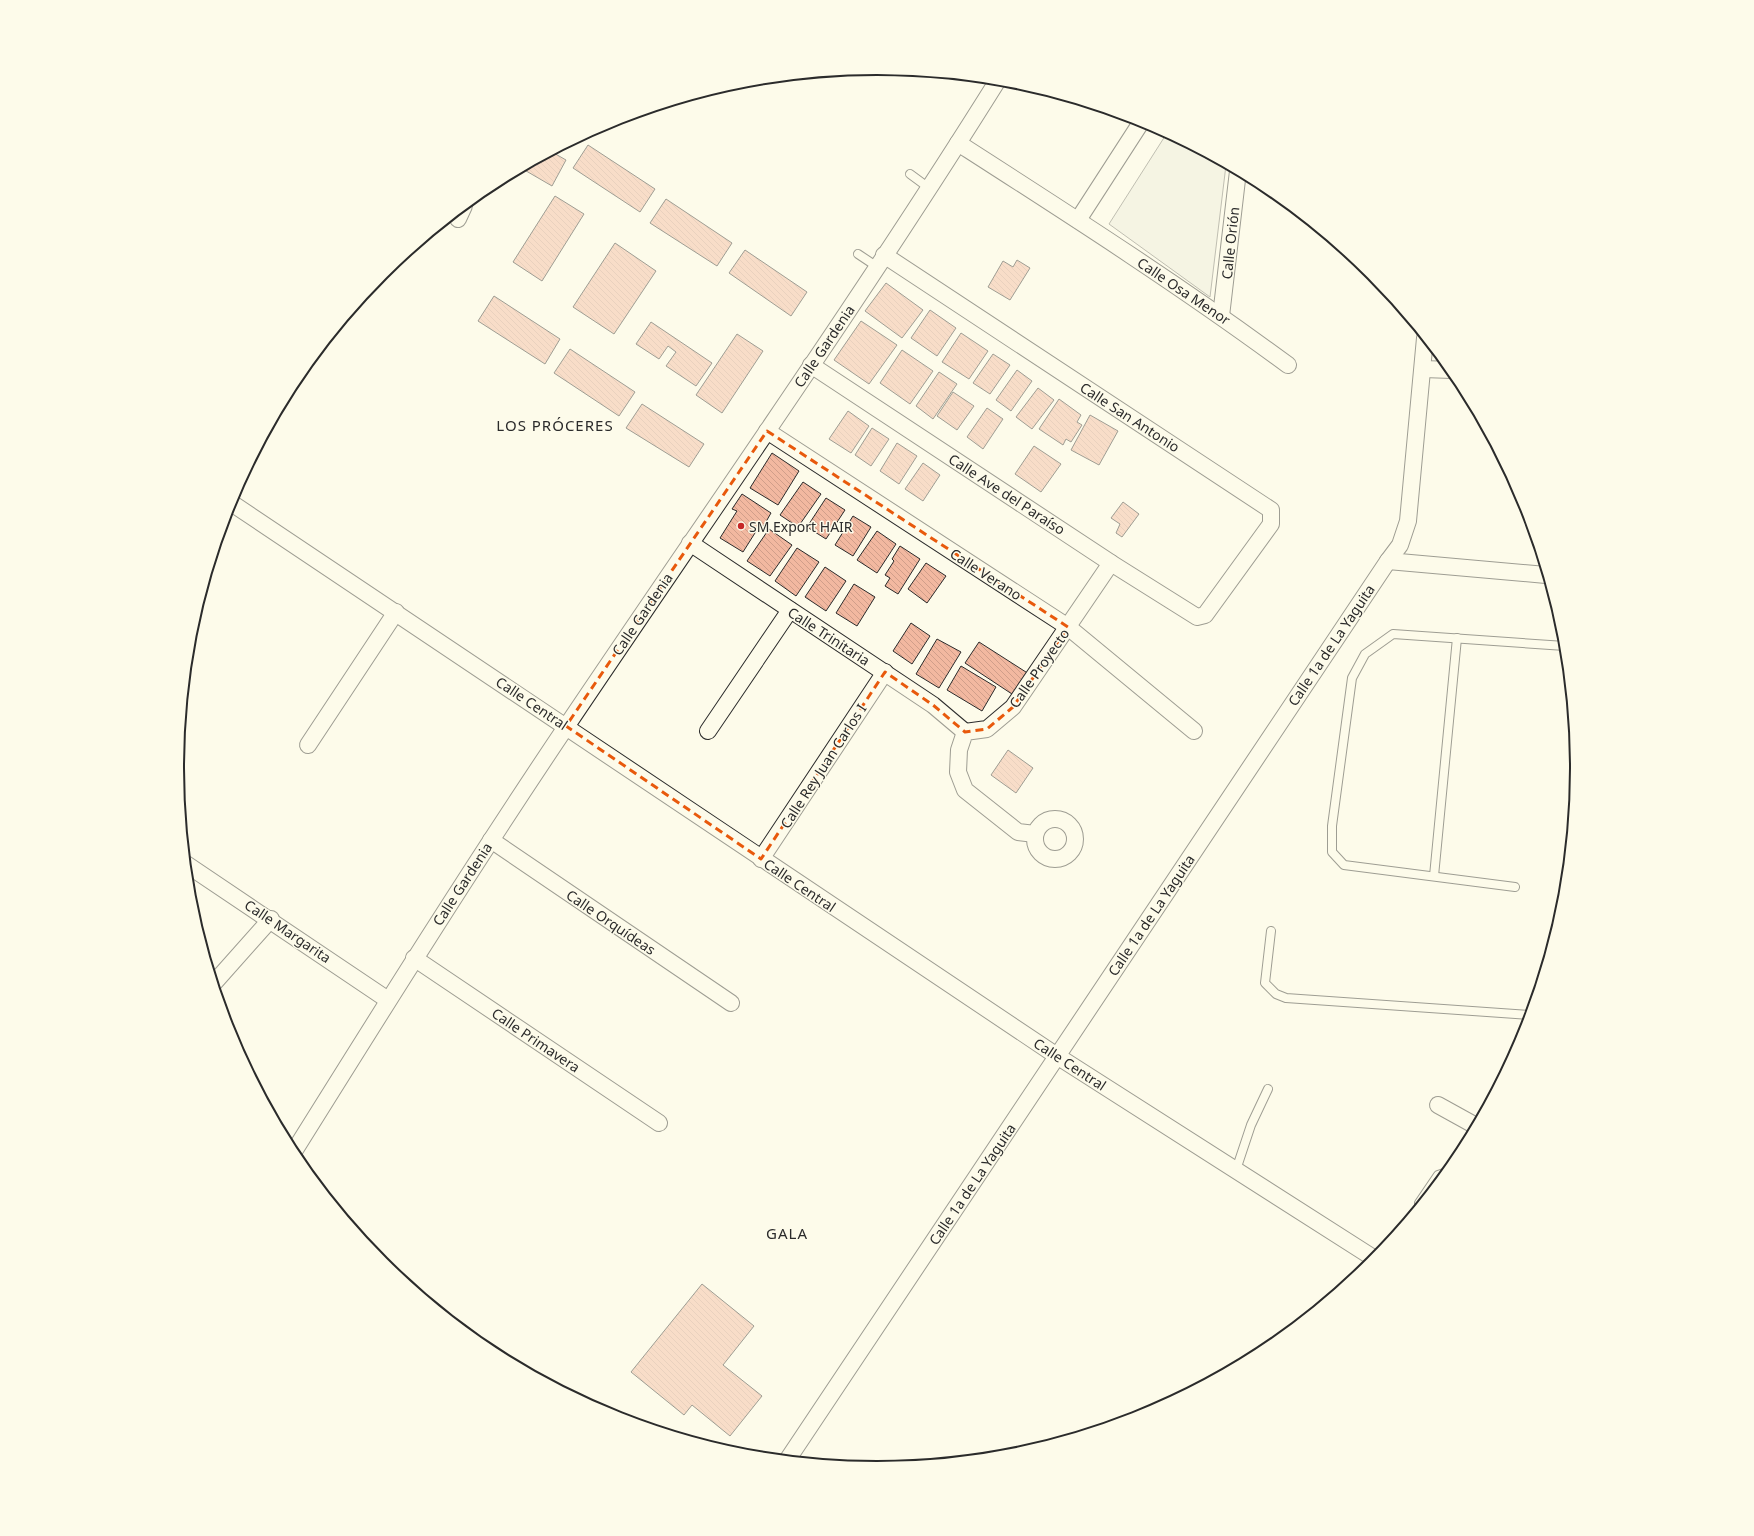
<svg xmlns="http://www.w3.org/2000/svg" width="1754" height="1536" font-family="'Noto Sans',sans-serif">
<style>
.green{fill:#ecebdb;stroke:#74746e}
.building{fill:url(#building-back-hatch);stroke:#2b2b2b}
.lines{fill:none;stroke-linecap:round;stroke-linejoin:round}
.service-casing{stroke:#2b2b2b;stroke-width:10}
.minor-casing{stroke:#2b2b2b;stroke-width:18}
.service{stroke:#fdfbea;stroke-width:8}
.minor{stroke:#fdfbea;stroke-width:16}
.marked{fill:none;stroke:#e8590c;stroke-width:3;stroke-dasharray:8 5;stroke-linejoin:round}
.poi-dot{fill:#c62828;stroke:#fdfbea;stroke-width:1.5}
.labels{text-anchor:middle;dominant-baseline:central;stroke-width:3;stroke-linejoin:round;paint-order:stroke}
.street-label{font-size:14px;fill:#2b2b2b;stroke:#fdfbea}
.poi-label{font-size:14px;fill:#2b2b2b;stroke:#fdfbea;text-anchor:start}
.neighbourhood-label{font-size:15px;letter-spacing:1px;fill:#2b2b2b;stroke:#fdfbea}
.rim{fill:none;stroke:#2b2b2b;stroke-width:2}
</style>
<defs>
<pattern id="building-back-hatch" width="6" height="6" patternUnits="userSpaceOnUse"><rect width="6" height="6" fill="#f2b8a0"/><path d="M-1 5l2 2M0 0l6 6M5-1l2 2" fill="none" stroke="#d09e8a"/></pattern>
</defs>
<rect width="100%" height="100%" fill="#fdfbea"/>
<polygon class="green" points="1167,133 1226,165 1210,297 1109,224"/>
<g class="building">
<polygon points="588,145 655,189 640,212 573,168"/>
<polygon points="552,152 566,160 552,186 521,168"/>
<polygon points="555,196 584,214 542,281 513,262"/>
<polygon points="666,199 732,243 717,266 650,223"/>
<polygon points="615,243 656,271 614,334 573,307"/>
<polygon points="745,250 807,292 791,316 729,273"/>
<polygon points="1017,260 1030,268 1010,300 988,287 1003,261 1013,267"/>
<polygon points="886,283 923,310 902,338 865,311"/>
<polygon points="494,296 560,339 545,364 478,321"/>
<polygon points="930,310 956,328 937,356 911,338"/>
<polygon points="861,321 897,345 869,384 834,360"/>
<polygon points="651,322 712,363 696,386 666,366 676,352 668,346 659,359 636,344"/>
<polygon points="961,333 988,351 969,379 942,362"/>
<polygon points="737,334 763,351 722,413 696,395"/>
<polygon points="570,349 635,392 619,416 554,373"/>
<polygon points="902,350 933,371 910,404 880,383"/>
<polygon points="993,354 1010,365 990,394 973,383"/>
<polygon points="1017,370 1032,381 1011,411 996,400"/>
<polygon points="939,372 957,384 933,419 916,406"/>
<polygon points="1038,388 1054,400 1032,429 1016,417"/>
<polygon points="953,392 974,406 957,430 937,416"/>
<polygon points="1059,399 1081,415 1077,422 1082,425 1071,442 1066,439 1063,445 1039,429"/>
<polygon points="642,404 704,444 689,467 626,428"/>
<polygon points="987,408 1003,419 983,449 967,437"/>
<polygon points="848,411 869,426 851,453 829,439"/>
<polygon points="1090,415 1118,431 1099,465 1071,450"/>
<polygon points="872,428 889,439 871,466 855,455"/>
<polygon points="897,443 917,456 899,484 880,471"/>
<polygon points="1034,446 1061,464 1041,492 1015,474"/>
<polygon points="772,453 799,471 778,505 750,488"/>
<polygon points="923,463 940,475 923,501 905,489"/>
<polygon points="803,482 821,494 798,527 780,515"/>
<polygon points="742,494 771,513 763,527 760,525 743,552 720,538 737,511 732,509"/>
<polygon points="826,498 845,510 826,539 807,527"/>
<polygon points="1123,502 1139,514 1122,537 1116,533 1120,524 1111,518"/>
<polygon points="853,516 871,527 853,556 835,545"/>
<polygon points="769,529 792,545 770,576 747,561"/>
<polygon points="877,531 896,544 877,573 857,560"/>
<polygon points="900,546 920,559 898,594 885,586 890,578 885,575 894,561 892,559"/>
<polygon points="797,548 819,562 796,596 775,581"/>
<polygon points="926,563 946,576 927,603 908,589"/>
<polygon points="825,567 846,581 826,611 805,597"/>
<polygon points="854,584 875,597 857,626 836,613"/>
<polygon points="911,623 930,636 912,664 893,651"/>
<polygon points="937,639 961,652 939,688 916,674"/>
<polygon points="979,642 1029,674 1015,696 965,663"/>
<polygon points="961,666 996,687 982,711 947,690"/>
<polygon points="1008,750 1033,768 1016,793 991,775"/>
<polygon points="702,1284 754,1326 723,1365 762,1396 730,1436 692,1405 684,1415 631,1372"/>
</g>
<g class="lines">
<defs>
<g id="service">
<polyline points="910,174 929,188"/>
<polyline points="858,254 876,266"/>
<polyline points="1434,876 1457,638"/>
<polyline points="1515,887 1344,865 1332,852 1332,826 1352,678 1365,654 1393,634 1565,646"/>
<polyline points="1271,931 1265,983 1276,994 1286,998 1530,1015"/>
<polyline points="1236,1170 1251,1125 1268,1089"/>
<polyline points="1419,1205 1419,1203 1438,1175 1447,1172"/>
</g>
<g id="minor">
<path d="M958,143c112,72 223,143 330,222"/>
<polyline points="458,219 464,206"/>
<polyline points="1078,220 1142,121"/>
<polyline points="1221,316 1238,171"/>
<polyline points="811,365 1111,563 1197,617 1205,615 1271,524 1271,510 884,255"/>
<polyline points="1423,369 1452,370"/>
<polyline points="767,431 1068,627 1194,731"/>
<polyline points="230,502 1057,1056 1375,1259"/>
<polyline points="690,543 933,705 965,732"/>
<polyline points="1388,561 1546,575"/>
<polyline points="708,731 790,610"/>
<polyline points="308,745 396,612"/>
<circle cx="1055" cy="839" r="20"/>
<polyline points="1035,834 1018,832 965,790 958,772 959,750 965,732 987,729 1013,707 1111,563"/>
<polyline points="491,840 731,1003"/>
<polyline points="761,859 885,672"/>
<polyline points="186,864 388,1000"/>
<polyline points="414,958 659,1123"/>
<polyline points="214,983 271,919"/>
<polyline points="1438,1105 1476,1126"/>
<path d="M293,1153c90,-144 180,-288 275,-429 144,-214 293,-425 430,-644"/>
<polyline points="788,1459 1388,561 1400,545 1408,521 1425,338"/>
</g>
</defs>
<use href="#service" class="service-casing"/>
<use href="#minor" class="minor-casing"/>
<use href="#service" class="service"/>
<use href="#minor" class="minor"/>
</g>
<path d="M0 0H1754V1536H0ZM767,431l301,196 -55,80 -26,22 -22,3 -32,-27 -48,-33 -124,187 -195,-133z" fill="#fdfbea" fill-opacity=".55" fill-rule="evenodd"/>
<path class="marked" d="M767,431l301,196 -55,80 -26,22 -22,3 -32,-27 -48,-33 -124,187 -195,-133z"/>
<circle class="poi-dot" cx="741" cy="526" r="4"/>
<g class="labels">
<g class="street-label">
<text transform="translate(1230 243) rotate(-84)">Calle Orión</text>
<text transform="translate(1184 291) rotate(34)">Calle Osa Menor</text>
<text transform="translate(824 346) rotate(-56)">Calle Gardenia</text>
<text transform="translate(1130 417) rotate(33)">Calle San Antonio</text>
<text transform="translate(1007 494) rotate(33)">Calle Ave del Paraíso</text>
<text transform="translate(986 574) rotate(33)">Calle Verano</text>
<text transform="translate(642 614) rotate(-56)">Calle Gardenia</text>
<text transform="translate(829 636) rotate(33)">Calle Trinitaria</text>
<text transform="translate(1331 645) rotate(-56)">Calle 1a de La Yaguita</text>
<text transform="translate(1039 668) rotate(-55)">Calle Proyecto</text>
<text transform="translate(532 703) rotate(34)">Calle Central</text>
<text transform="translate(823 766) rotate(-57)">Calle Rey Juan Carlos I</text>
<text transform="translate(462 884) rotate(-57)">Calle Gardenia</text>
<text transform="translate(800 885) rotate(34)">Calle Central</text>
<text transform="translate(1151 915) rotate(-56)">Calle 1a de La Yaguita</text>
<text transform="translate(611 922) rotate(34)">Calle Orquídeas</text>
<text transform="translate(288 931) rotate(34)">Calle Margarita</text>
<text transform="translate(536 1040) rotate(34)">Calle Primavera</text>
<text transform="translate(1070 1064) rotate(33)">Calle Central</text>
<text transform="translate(972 1184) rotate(-56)">Calle 1a de La Yaguita</text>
</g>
<g class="poi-label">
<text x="749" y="526">SM Export HAIR</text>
</g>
<g class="neighbourhood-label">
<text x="555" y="425">LOS PRÓCERES</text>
<text x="787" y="1233">GALA</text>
</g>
</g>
<path d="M0 0H1754V1536H0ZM184 768a693 693 0 1 1 1386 0a693 693 0 1 1-1386 0Z" fill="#fdfbea" fill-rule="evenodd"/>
<path class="rim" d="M184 768a693 693 0 1 1 1386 0a693 693 0 1 1-1386 0Z"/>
</svg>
